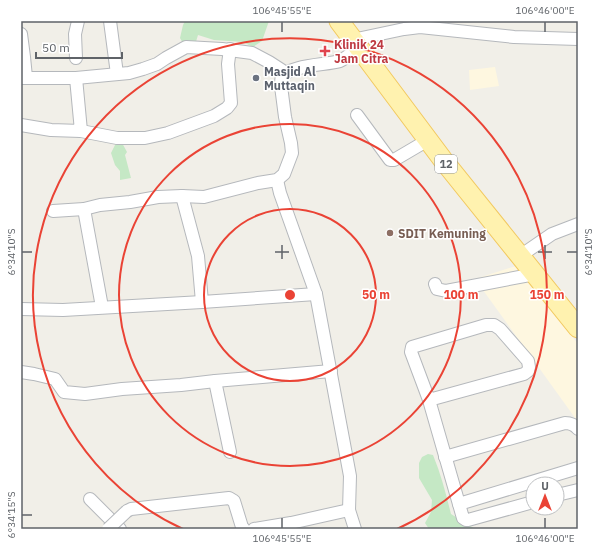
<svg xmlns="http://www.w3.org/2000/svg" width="599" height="550" font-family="'IBM Plex Sans',sans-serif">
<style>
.commercial{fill:#fef7e0}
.green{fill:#c5e8c5}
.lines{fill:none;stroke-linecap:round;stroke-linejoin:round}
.minor-casing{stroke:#b5b8bc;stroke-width:14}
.primary-casing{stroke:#f2c960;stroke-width:21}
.minor{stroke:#fff;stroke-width:12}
.primary{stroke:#fff2af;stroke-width:19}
.minor-bridge-casing{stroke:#b5b8bc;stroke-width:14;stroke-linecap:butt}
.minor-bridge{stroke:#fff;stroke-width:12}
.ticks{fill:none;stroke:#5f6368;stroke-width:1.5}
.ring{fill:none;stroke:#ea4335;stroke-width:2}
.health-dot{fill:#e0444e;stroke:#fff;stroke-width:1.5}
.worship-dot{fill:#6b7280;stroke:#fff;stroke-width:1.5}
.education-dot{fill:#8d6e63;stroke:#fff;stroke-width:1.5}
.labels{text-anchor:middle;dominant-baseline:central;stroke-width:3;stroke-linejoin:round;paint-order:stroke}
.shield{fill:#fff;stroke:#8f9295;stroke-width:1}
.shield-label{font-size:11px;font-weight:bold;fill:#5f6368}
.health-label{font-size:12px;font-weight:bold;fill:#be3a42;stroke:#fff;text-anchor:start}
.worship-label{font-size:12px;font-weight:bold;fill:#5b616d;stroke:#fff;text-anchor:start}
.education-label{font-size:12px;font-weight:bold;fill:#785e54;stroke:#fff;text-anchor:start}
.centre{fill:#ea4335;stroke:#fff;stroke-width:2}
.ring-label{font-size:12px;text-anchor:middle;font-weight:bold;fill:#ea4335;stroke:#fff;stroke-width:3;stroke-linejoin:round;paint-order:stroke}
.neatline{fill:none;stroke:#5f6368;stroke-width:1.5}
.ticks-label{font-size:10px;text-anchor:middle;fill:#5f6368}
</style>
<rect width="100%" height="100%" fill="#f1efe8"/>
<g class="commercial">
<polygon points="495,67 499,86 470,90 469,70"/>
<polygon points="519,265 578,344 578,422 475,279"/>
</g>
<g class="green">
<polygon points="185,21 269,21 262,41 253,47 243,42 214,40 198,35 195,45 184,45 180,38 183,25"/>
<polygon points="121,141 127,152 125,155 131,178 120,180 120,171 115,165 111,153 116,143"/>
<path d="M428,454l5,1c8,19 13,39 18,59l24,15h-46l-4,-6 6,-11 1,-12 -13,-22v-15l3,-6z"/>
</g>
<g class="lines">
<defs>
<g id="minor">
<polyline points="110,21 117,74"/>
<polyline points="21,34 24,57 26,77"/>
<polyline points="352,40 404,29 420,27 514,37 578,39"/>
<polyline points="76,58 75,34 78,21"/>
<polyline points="21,78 76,78 129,73 143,69 157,64 166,58 186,47 222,49 252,53 269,62 286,73"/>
<polyline points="357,115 390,160 394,160 428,140"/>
<polyline points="21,125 51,130 81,131 76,78"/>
<polyline points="81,131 117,138 145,138 168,133 214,116 227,108 231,103 228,64 230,49"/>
<polyline points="277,180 280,193 316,294 350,476 349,510 355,529"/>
<polyline points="182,196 198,256 202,302"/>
<polyline points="84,209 102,307"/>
<path d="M53,211l31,-2 16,-4 30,-3 28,-5 24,-1 22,1 54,-14 19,-3 7,-6 8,-21 -1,-10 -6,-26 -4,-31c0,-3 0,-7 1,-9 7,-12 45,-12 58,-16 6,-3 13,-9 19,-13"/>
<polyline points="520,256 552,234 578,224"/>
<polyline points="435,284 437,289 446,291 535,274"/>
<polyline points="21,309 63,310 202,302 316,294"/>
<polyline points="21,372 34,374 55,379 64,392 85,394 122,389 181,385 215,381 331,371"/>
<polyline points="215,381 230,452"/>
<polyline points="429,400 524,374 528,371 529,367 528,361 500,329 494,325 486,325 412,347 411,352 429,400 463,518 466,520 468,520 533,502"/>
<path d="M445,457l120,-34c5,0 9,1 13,6"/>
<polyline points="557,495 578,490"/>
<polyline points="90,499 120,529"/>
<polyline points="459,504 578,468"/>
<polyline points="127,511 131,509 229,498 234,501 242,527 244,529"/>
<polyline points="254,529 291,523 349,510"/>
</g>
<polyline id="primary" points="339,21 443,160 578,328"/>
</defs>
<use href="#minor" class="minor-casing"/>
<use href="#primary" class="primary-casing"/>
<use href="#minor" class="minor"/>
<use href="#primary" class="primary"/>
<defs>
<polyline id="minor-bridge" points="108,529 127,511"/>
</defs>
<use href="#minor-bridge" class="minor-bridge-casing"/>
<use href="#minor-bridge" class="minor-bridge"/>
</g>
<path class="ticks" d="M282,22v10M545,22v10M282,245v14M545,245v14M22,252h10M275,252h14M538,252h14M567,252h10M22,515h10M282,518v10M545,518v10"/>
<g class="ring">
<circle cx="290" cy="295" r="86"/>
<circle cx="290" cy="295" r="171"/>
<path d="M183 529A257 257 0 1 1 397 529"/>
</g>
<path class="health-dot" d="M323 45h4v4h4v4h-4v4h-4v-4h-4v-4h4z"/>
<circle class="worship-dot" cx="256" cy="78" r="4"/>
<circle class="education-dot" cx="390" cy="233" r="4"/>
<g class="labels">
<rect class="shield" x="435" y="155" width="22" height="18" rx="3"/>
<g class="shield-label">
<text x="446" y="164">12</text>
</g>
<g class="health-label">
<text x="334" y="44">Klinik 24<tspan x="334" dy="14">Jam Citra</tspan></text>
</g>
<g class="worship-label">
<text x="264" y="71">Masjid Al<tspan x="264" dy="14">Muttaqin</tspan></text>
</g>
<g class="education-label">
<text x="398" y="233">SDIT Kemuning</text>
</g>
</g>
<circle cx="290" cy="295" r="6" class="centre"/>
<g class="ring-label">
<text x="376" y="299">50 m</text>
<text x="461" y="299">100 m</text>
<text x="547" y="299">150 m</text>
</g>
<rect width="599" height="550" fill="none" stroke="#ffffff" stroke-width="44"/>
<g transform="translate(545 496)"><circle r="19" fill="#ffffff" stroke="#bfc1c3"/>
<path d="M0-3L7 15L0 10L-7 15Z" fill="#ea4335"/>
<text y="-6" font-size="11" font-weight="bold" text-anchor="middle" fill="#5f6368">U</text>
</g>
<path d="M36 52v6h86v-6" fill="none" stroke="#5f6368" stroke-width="2"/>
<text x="42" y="52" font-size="12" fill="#5f6368" stroke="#ffffff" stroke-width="3" paint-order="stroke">50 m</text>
<rect x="22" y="22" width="555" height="506" class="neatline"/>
<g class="ticks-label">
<text x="282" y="14">106°45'55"E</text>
<text x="545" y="14">106°46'00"E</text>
<text transform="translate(11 252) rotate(-90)" y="4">6°34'10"S</text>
<text transform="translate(588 252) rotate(-90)" y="4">6°34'10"S</text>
<text transform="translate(11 515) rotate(-90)" y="4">6°34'15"S</text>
<text x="282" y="542">106°45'55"E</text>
<text x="545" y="542">106°46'00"E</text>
</g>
</svg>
